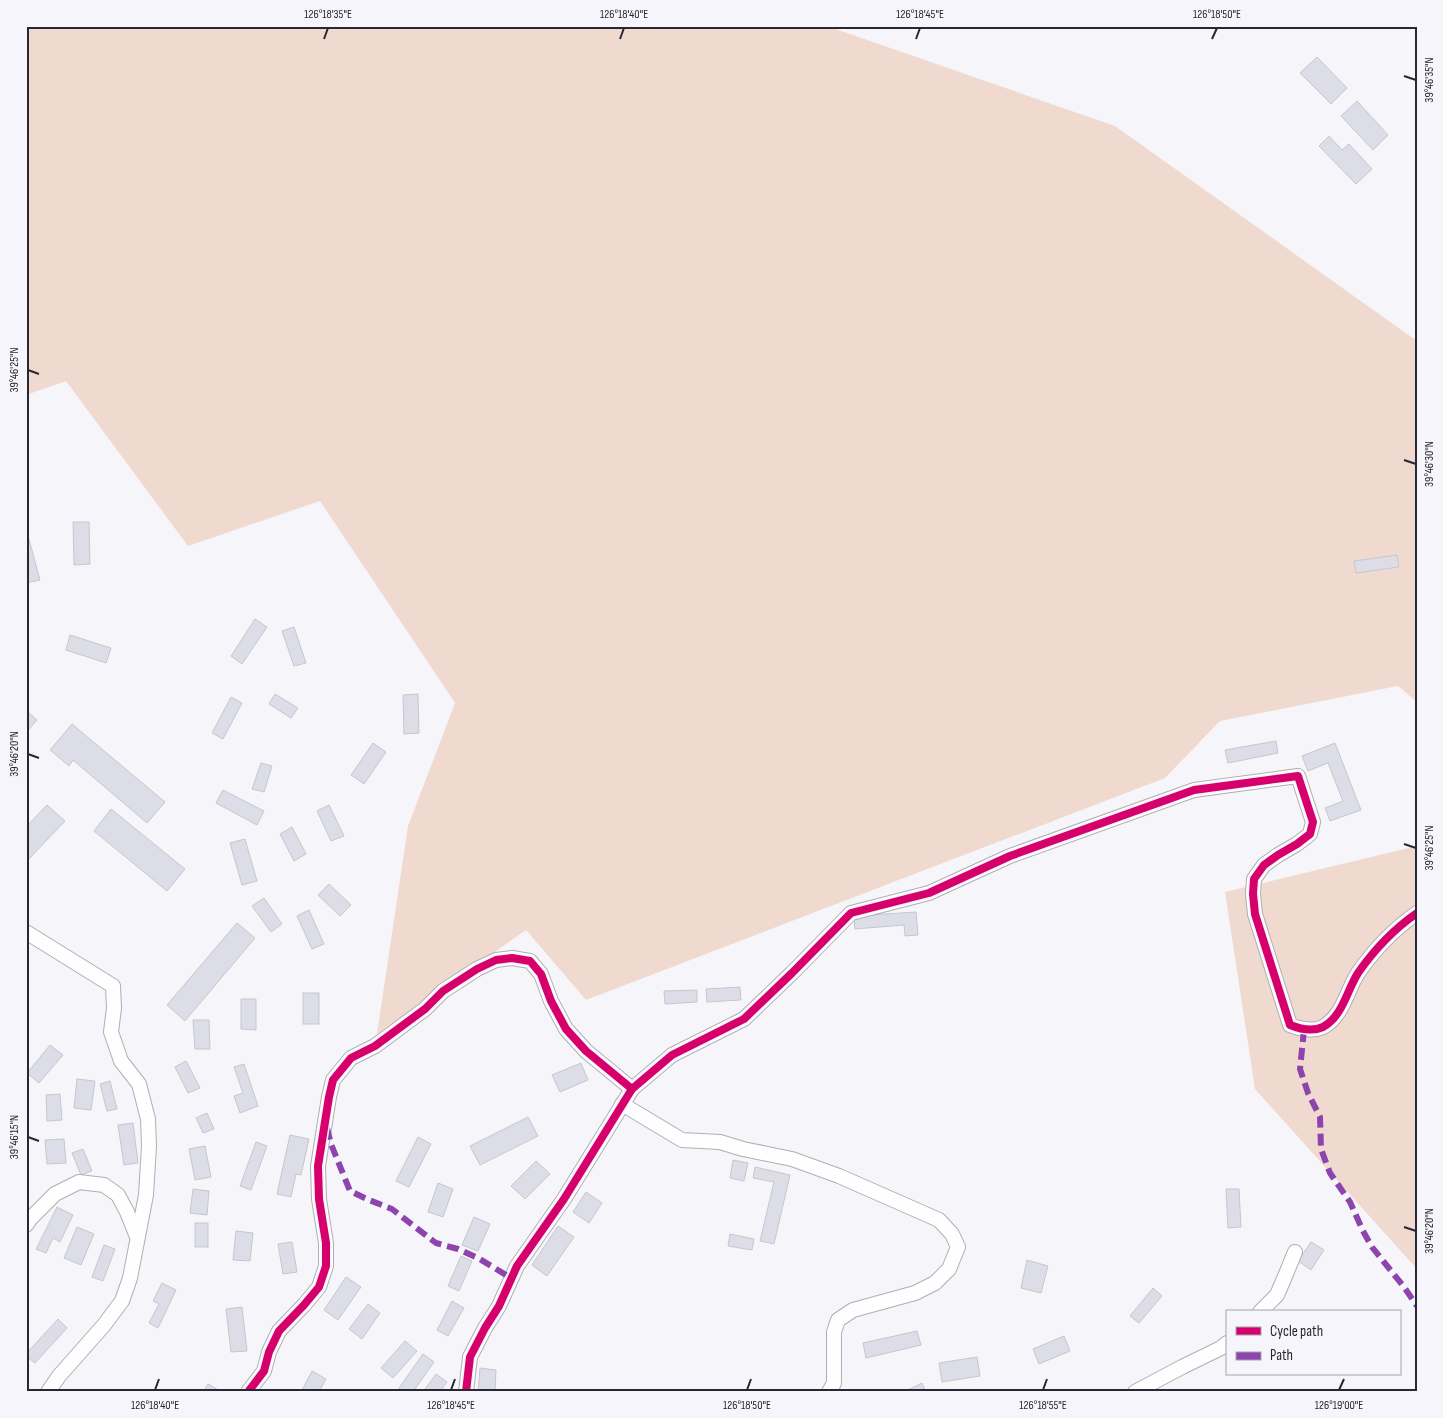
<svg xmlns="http://www.w3.org/2000/svg" width="1443" height="1418" font-family="'Sofia Sans Condensed',sans-serif">
<style>
.green{fill:#f0dacf}
.building{fill:#dcdde6;stroke:#c6c7cd}
.lines{fill:none;stroke-linecap:round;stroke-linejoin:round}
.street-casing{stroke:#aeaeb5;stroke-width:16}
.street{stroke:#fefefe;stroke-width:14}
.quiet{stroke:#8e44ad;stroke-width:6;stroke-dasharray:12 6;stroke-linecap:butt}
.cycleway-casing{stroke:#f5f5fb;stroke-width:11}
.cycleway{stroke:#d6006c;stroke-width:8}
.ticks{fill:none;stroke:#272833;stroke-width:2}
.neatline{fill:none;stroke:#272833;stroke-width:2}
.ticks-label{font-size:12px;text-anchor:middle;fill:#272833}
</style>
<rect width="100%" height="100%" fill="#f6f6fa"/>
<g class="green">
<polygon points="26,26 827,26 1115,126 1417,341 1417,702 1398,686 1220,721 1165,778 586,1000 526,930 377,1034 408,826 455,703 320,501 188,546 66,381 26,395"/>
<polygon points="1417,846 1417,1269 1255,1089 1225,892"/>
</g>
<g class="building">
<polygon points="1317,57 1347,88 1331,104 1300,73"/>
<polygon points="1357,101 1388,135 1373,150 1341,116"/>
<polygon points="1329,136 1342,150 1349,144 1372,169 1356,184 1319,146"/>
<polygon points="73,522 89,522 90,564 74,565"/>
<polygon points="26,532 27,532 40,580 26,583"/>
<polygon points="1397,555 1399,567 1356,573 1354,561"/>
<polygon points="255,619 267,627 242,664 231,656"/>
<polygon points="294,627 306,663 294,666 282,631"/>
<polygon points="70,635 111,648 106,663 66,650"/>
<polygon points="275,694 298,708 291,718 269,704"/>
<polygon points="418,694 419,733 404,734 403,695"/>
<polygon points="231,697 242,703 223,739 212,733"/>
<polygon points="26,710 37,720 28,730 26,728"/>
<polygon points="72,724 165,802 147,823 73,760 69,766 50,750"/>
<polygon points="1276,741 1278,753 1228,763 1225,750"/>
<polygon points="373,743 386,752 364,784 351,775"/>
<polygon points="1335,743 1361,810 1330,821 1325,808 1343,801 1328,763 1308,771 1302,756"/>
<polygon points="261,763 272,766 264,792 252,789"/>
<polygon points="223,790 264,811 257,825 216,803"/>
<polygon points="47,805 65,821 26,862 26,827"/>
<polygon points="329,805 344,836 331,841 317,811"/>
<polygon points="111,809 185,869 167,891 94,831"/>
<polygon points="292,827 306,854 294,861 280,834"/>
<polygon points="245,839 257,881 242,885 230,843"/>
<polygon points="329,884 351,905 340,916 318,895"/>
<polygon points="264,898 282,924 271,932 252,906"/>
<polygon points="309,910 324,944 312,949 297,916"/>
<polygon points="916,912 918,935 905,936 904,925 855,929 854,916"/>
<polygon points="237,923 255,938 185,1021 167,1005"/>
<polygon points="740,987 741,1000 707,1002 706,989"/>
<polygon points="697,990 697,1002 665,1004 664,991"/>
<rect x="303" y="993" width="16" height="31"/>
<polygon points="241,999 256,999 256,1030 241,1029"/>
<polygon points="193,1020 209,1020 210,1049 195,1049"/>
<polygon points="50,1045 63,1055 39,1083 27,1073"/>
<polygon points="186,1061 200,1088 188,1093 175,1067"/>
<polygon points="581,1063 588,1080 560,1092 552,1075"/>
<polygon points="244,1064 258,1106 240,1113 234,1096 243,1093 234,1067"/>
<polygon points="77,1079 95,1081 91,1110 74,1108"/>
<polygon points="110,1081 117,1109 107,1111 100,1084"/>
<polygon points="60,1094 62,1120 47,1121 46,1095"/>
<polygon points="207,1113 214,1129 203,1133 196,1118"/>
<polygon points="528,1117 538,1136 480,1165 470,1146"/>
<polygon points="133,1123 138,1163 124,1165 118,1125"/>
<polygon points="290,1135 309,1139 301,1175 296,1174 291,1197 277,1194"/>
<polygon points="418,1137 431,1144 409,1187 396,1181"/>
<polygon points="64,1139 66,1163 47,1164 45,1140"/>
<polygon points="256,1142 267,1146 251,1190 240,1186"/>
<polygon points="205,1146 211,1177 195,1180 189,1149"/>
<polygon points="83,1149 92,1171 81,1175 72,1153"/>
<polygon points="733,1160 748,1163 744,1181 730,1178"/>
<polygon points="536,1161 550,1174 525,1199 511,1186"/>
<polygon points="755,1167 790,1175 774,1244 760,1241 774,1182 753,1178"/>
<polygon points="438,1183 453,1189 443,1217 428,1212"/>
<polygon points="193,1189 209,1191 207,1215 190,1213"/>
<polygon points="1226,1189 1239,1189 1241,1227 1228,1228"/>
<polygon points="586,1192 602,1203 589,1223 573,1212"/>
<polygon points="57,1207 73,1215 60,1242 53,1238 46,1253 36,1249"/>
<polygon points="474,1217 490,1224 478,1251 462,1245"/>
<rect x="195" y="1223" width="13" height="24"/>
<polygon points="558,1226 574,1237 547,1276 532,1265"/>
<polygon points="77,1227 94,1234 81,1265 64,1258"/>
<polygon points="236,1231 253,1233 250,1261 233,1260"/>
<polygon points="730,1234 754,1239 752,1250 728,1246"/>
<polygon points="292,1242 297,1272 283,1274 278,1244"/>
<polygon points="1311,1242 1324,1250 1311,1270 1298,1261"/>
<polygon points="104,1245 115,1249 103,1281 92,1277"/>
<polygon points="461,1256 472,1261 459,1291 448,1286"/>
<polygon points="1027,1260 1048,1266 1041,1293 1021,1288"/>
<polygon points="346,1277 361,1287 338,1320 324,1310"/>
<polygon points="162,1283 176,1290 158,1328 149,1323 159,1304 153,1301"/>
<polygon points="1153,1288 1162,1296 1139,1323 1130,1316"/>
<polygon points="452,1301 464,1308 448,1336 437,1330"/>
<polygon points="368,1304 380,1313 362,1339 349,1329"/>
<polygon points="242,1307 247,1351 231,1352 226,1309"/>
<polygon points="58,1319 67,1328 35,1363 26,1356 26,1354"/>
<polygon points="917,1331 921,1345 866,1358 863,1343"/>
<polygon points="1064,1336 1070,1351 1039,1364 1033,1349"/>
<polygon points="405,1341 417,1351 393,1378 381,1368"/>
<polygon points="423,1354 434,1362 413,1392 404,1392 399,1388"/>
<polygon points="977,1357 980,1376 942,1382 939,1363"/>
<polygon points="480,1368 496,1370 495,1392 478,1392"/>
<polygon points="312,1371 326,1379 319,1392 301,1392"/>
<polygon points="436,1374 447,1382 440,1392 423,1392"/>
<polygon points="922,1383 926,1392 904,1392"/>
<polygon points="208,1384 220,1391 220,1392 203,1392"/>
</g>
<g class="lines">
<defs>
<g id="street">
<polyline points="26,932 113,986 114,1008 111,1032 121,1061 139,1084 148,1119 149,1146 146,1195 130,1278 122,1301 104,1325 59,1376 48,1392"/>
<polyline points="622,1104 682,1140 720,1142 743,1149 792,1159 839,1176 939,1220 952,1234 958,1247 949,1269 935,1283 915,1293 853,1310 838,1320 834,1332 834,1383 829,1392"/>
<polyline points="26,1225 31,1218 55,1194 79,1182 104,1185 118,1195 127,1212 137,1237"/>
<polyline points="1260,1312 1277,1295 1286,1274 1295,1252"/>
<polyline points="248,1392 264,1371 269,1352 279,1331 304,1305 319,1287 326,1266 326,1243 319,1199 318,1166 329,1097 333,1080 351,1058 375,1046 425,1009 443,991 477,969 496,960 512,958 530,961 541,974 551,1001 566,1029 586,1051 632,1089"/>
<path d="M466,1392l4,-35 15,-29 14,-22 18,-40 47,-67 68,-110 40,-34 72,-36 48,-46 59,-60 78,-20 81,-37 184,-66 104,-14 15,46 -3,12 -13,10 -19,11 -14,10 -10,14 -1,15 2,20 35,111c10,4 22,7 33,2 20,-11 24,-37 35,-54 16,-23 36,-44 59,-60"/>
<polyline points="1135,1392 1182,1367 1221,1348 1227,1343"/>
</g>
</defs>
<use href="#street" class="street-casing"/>
<use href="#street" class="street"/>
<g class="quiet">
<polyline points="1304,1030 1300,1069 1308,1093 1320,1117 1321,1149 1330,1173 1350,1202 1363,1231 1372,1247 1404,1287 1417,1306"/>
<polyline points="327,1128 331,1144 350,1191 369,1200 392,1209 436,1243 458,1249 478,1258 511,1278"/>
</g>
<defs>
<g id="cycleway">
<polyline points="248,1392 264,1371 269,1352 279,1331 304,1305 319,1287 326,1266 326,1243 319,1199 318,1166 329,1097 333,1080 351,1058 375,1046 425,1009 443,991 477,969 496,960 512,958 530,961 541,974 551,1001 566,1029 586,1051 632,1089"/>
<path d="M466,1392l4,-35 15,-29 14,-22 18,-40 47,-67 68,-110 40,-34 72,-36 48,-46 59,-60 78,-20 81,-37 184,-66 104,-14 15,46 -3,12 -13,10 -19,11 -14,10 -10,14 -1,15 2,20 35,111c10,4 22,7 33,2 20,-11 24,-37 35,-54 16,-23 36,-44 59,-60"/>
</g>
</defs>
<use href="#cycleway" class="cycleway-casing"/>
<use href="#cycleway" class="cycleway"/>
</g>
<path class="ticks" d="M324,39l4,-11M620,39l4,-11M916,39l4,-11M1212,39l5,-11M1404,76l12,4M28,370l11,4M1404,460l12,4M28,754l11,4M1404,844l12,4M28,1137l11,4M1404,1227l12,4M155,1390l4,-11M451,1390l4,-11M747,1390l4,-11M1043,1390l4,-11M1339,1390l5,-11"/>
<rect width="1443" height="1418" fill="none" stroke="#f5f5fb" stroke-width="55"/>
<rect x="1226" y="1310" width="175" height="65" fill="#f5f5fb" stroke="#a3a3ab"/>
<rect x="1236" y="1327" width="25" height="8" fill="#d6006c" stroke="#a3a3ab"/>
<text x="1270" y="1336" font-size="15" fill="#272833">Cycle path</text>
<rect x="1236" y="1352" width="25" height="8" fill="#8e44ad" stroke="#a3a3ab"/>
<text x="1270" y="1360" font-size="15" fill="#272833">Path</text>
<rect x="28" y="28" width="1388" height="1362" class="neatline"/>
<g class="ticks-label">
<text x="328" y="18">126°18'35"E</text>
<text x="624" y="18">126°18'40"E</text>
<text x="920" y="18">126°18'45"E</text>
<text x="1217" y="18">126°18'50"E</text>
<text transform="translate(1429 80) rotate(-90)" y="4">39°46'35"N</text>
<text transform="translate(14 370) rotate(-90)" y="4">39°46'25"N</text>
<text transform="translate(1429 464) rotate(-90)" y="4">39°46'30"N</text>
<text transform="translate(14 754) rotate(-90)" y="4">39°46'20"N</text>
<text transform="translate(1429 848) rotate(-90)" y="4">39°46'25"N</text>
<text transform="translate(14 1137) rotate(-90)" y="4">39°46'15"N</text>
<text transform="translate(1429 1231) rotate(-90)" y="4">39°46'20"N</text>
<text x="155" y="1409">126°18'40"E</text>
<text x="451" y="1409">126°18'45"E</text>
<text x="747" y="1409">126°18'50"E</text>
<text x="1043" y="1409">126°18'55"E</text>
<text x="1339" y="1409">126°19'00"E</text>
</g>
</svg>
